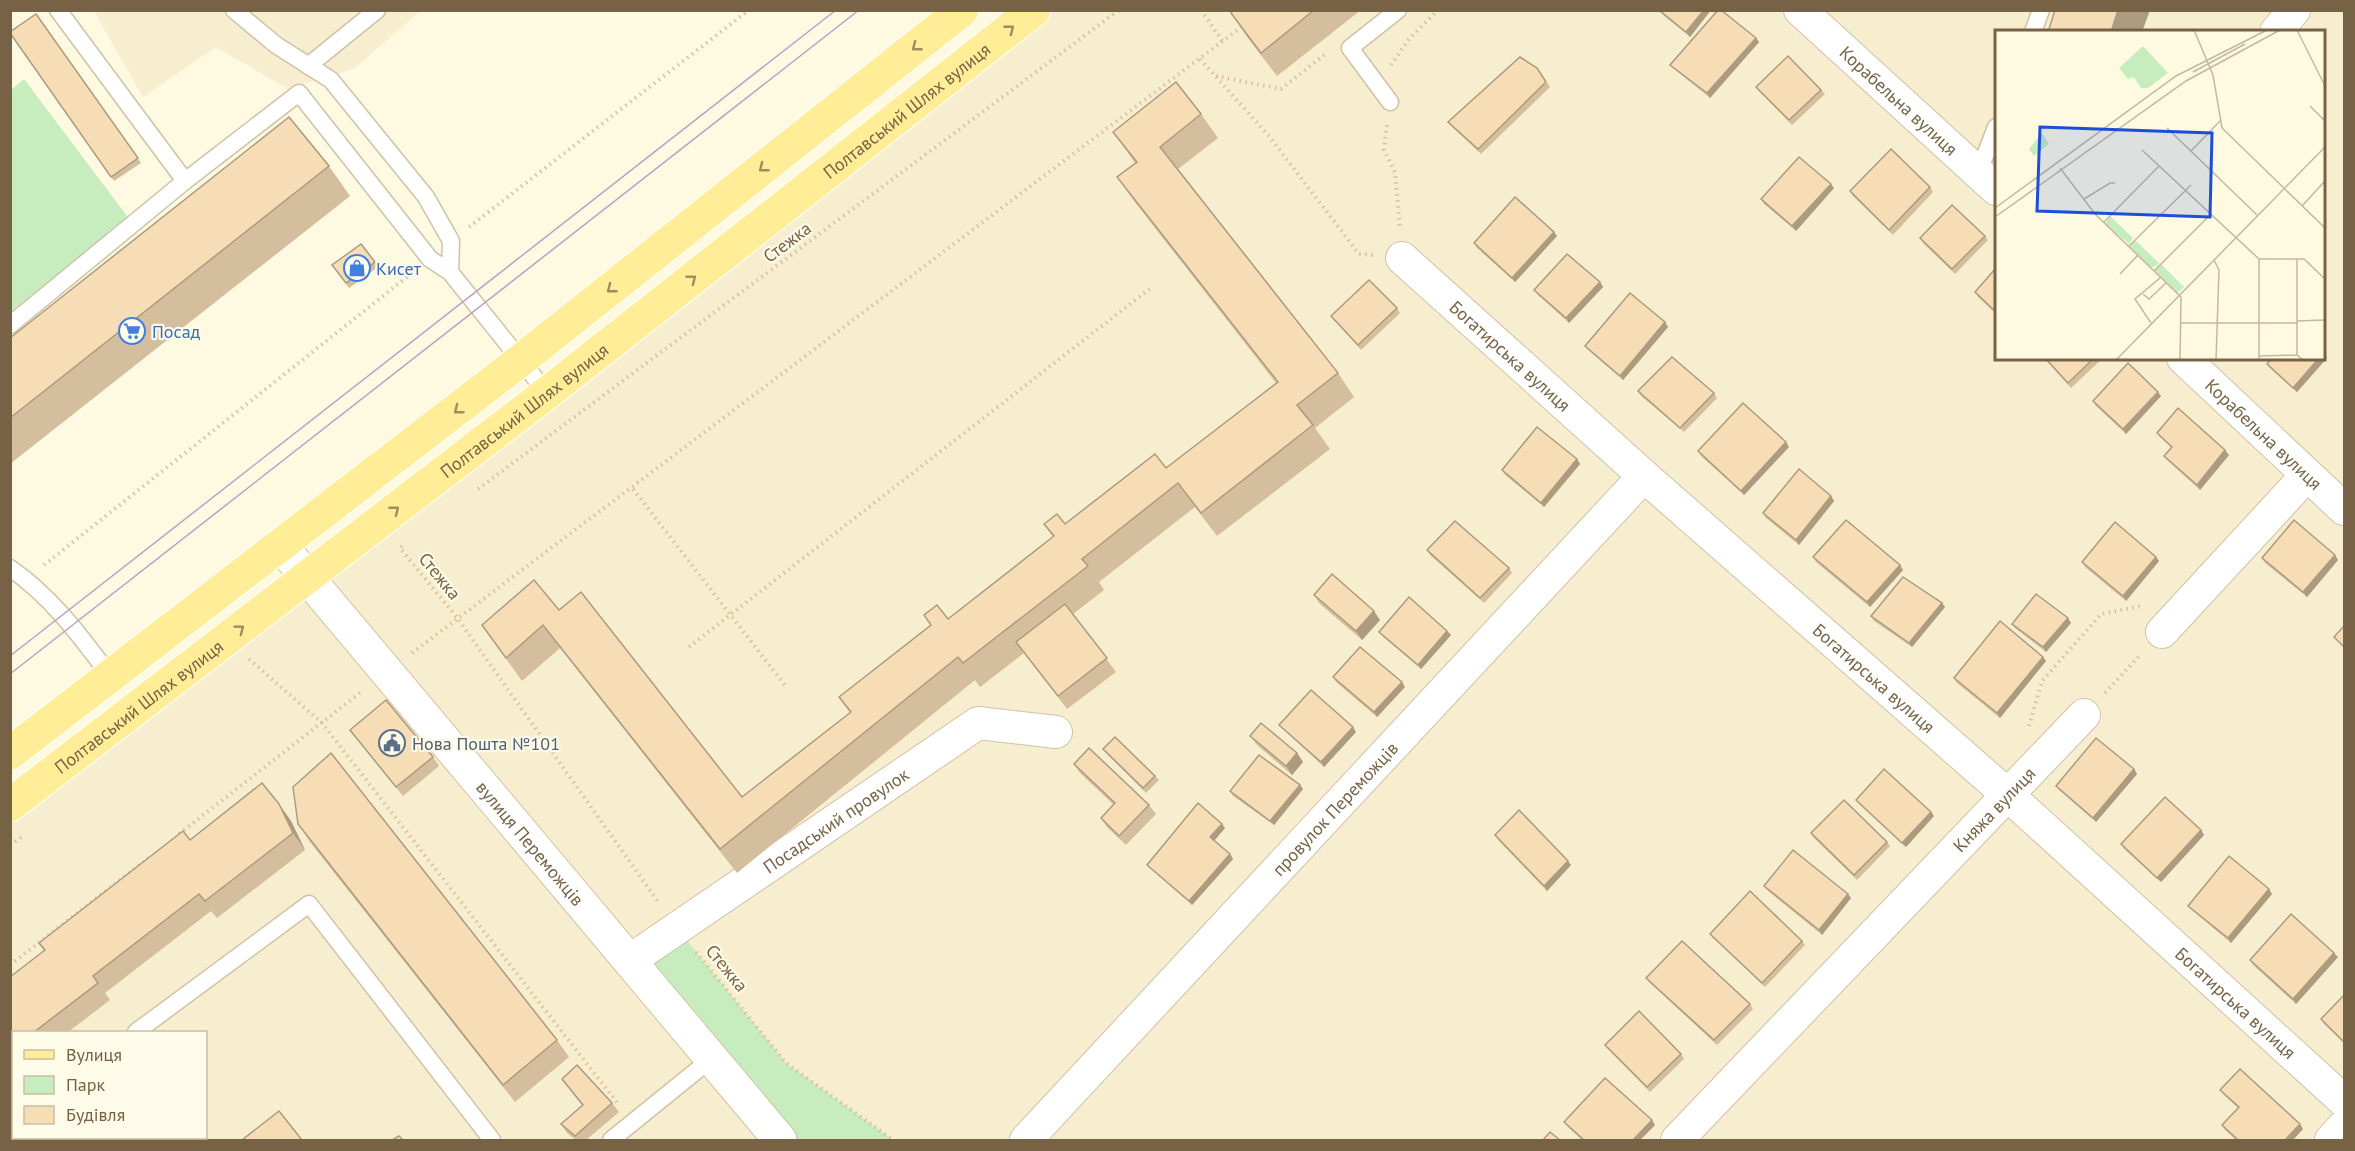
<svg xmlns="http://www.w3.org/2000/svg" width="2355" height="1151" font-family="'PT Sans',sans-serif">
<style>
.residential{fill:#f7edcf;fill-rule:evenodd}
.green{fill:#c7edbe}
.lines{fill:none;stroke-linecap:round;stroke-linejoin:round}
.lane-casing{stroke:#d0c2a7;stroke-width:19}
.street-casing{stroke:#d0c2a7;stroke-width:34}
.secondary-casing{stroke:#d4c4a3;stroke-width:35}
.primary-casing{stroke:#fff;stroke-width:35}
.path{stroke:#dbc199;stroke-width:4;stroke-dasharray:1.5 4.5;stroke-linecap:butt}
.lane{stroke:#fff;stroke-width:16}
.street{stroke:#fff;stroke-width:32}
.secondary{stroke:#fff;stroke-width:33}
.primary{stroke:#ffee97;stroke-width:33}
.tram{stroke:#be9fc8;stroke-width:1.5}
.wall{fill:#d4be9d}
.shaded-wall{fill:#ac9b7f}
.building{fill:#f6ddb6;stroke:#ac9b7f;stroke-width:1.5}
.oneway{stroke:#a08c5e}
.labels{text-anchor:middle;dominant-baseline:central;stroke-width:4.5;stroke-linejoin:round;paint-order:stroke}
.street-label{font-size:18px;fill:#786245;stroke:#fffbe9}
.shop-label{font-size:18px;fill:#366cbe;stroke:#fffbe9;text-anchor:start}
.service-label{font-size:18px;fill:#4e5e75;stroke:#fffbe9;text-anchor:start}
.inset-road{fill:none;stroke:#c4b89e;stroke-width:1.5}
.view{fill:#1d4ed8;fill-opacity:0.15;stroke:#1d4ed8;stroke-width:3}
.inset-edge{fill:none;stroke:#786245;stroke-width:3}
</style>
<rect width="100%" height="100%" fill="#fef9e1"/>
<g class="residential">
<polygon points="94,11 420,11 355,68 288,89 216,47 143,97"/>
<path d="M1055,11h1289v1129h-2333v-329zM1996,32h328v326h-328zM14,1032h192v106h-192z"/>
</g>
<g class="green">
<polygon points="24,79 133,224 11,325 11,90"/>
<polygon points="677,928 786,1063 893,1140 780,1140 629,961"/>
</g>
<g class="lines">
<defs>
<g id="lane">
<polyline points="58,10 185,181 299,93 430,259 450,272 547,393"/>
<polyline points="234,10 276,45 331,80 426,197 451,241 450,272"/>
<polyline points="2033,32 2041,10"/>
<polyline points="308,66 377,10"/>
<polyline points="1390,102 1350,48 1398,10"/>
<polyline points="1978,174 1996,127"/>
<polyline points="10,325 185,181"/>
<path d="M10,568c42,29 71,69 101,109"/>
<polyline points="136,1032 309,904 492,1140"/>
<polyline points="611,1140 711,1059"/>
</g>
<g id="street">
<path id="s1" d="M1800,10l196,179"/>
<polyline points="2276,32 2294,10"/>
<path id="s2" d="M1402,258l242,218 365,320 335,305"/>
<path id="s3" d="M2183,358l161,151"/>
<polyline points="2162,632 2307,475"/>
<path id="s4" d="M629,961l349,-238 78,9"/>
<path id="s5" d="M1026,1140l618,-664"/>
<path id="s6" d="M1677,1140l407,-425"/>
<polyline points="2331,1140 2344,1126"/>
</g>
<g id="secondary">
<path id="s7" d="M281,546l499,594"/>
</g>
<g id="primary">
<polyline points="10,753 521,360 962,10"/>
<path id="s8" d="M10,805l537,-412 487,-383"/>
</g>
</defs>
<use href="#lane" class="lane-casing"/>
<use href="#street" class="street-casing"/>
<use href="#secondary" class="secondary-casing"/>
<use href="#primary" class="primary-casing"/>
<g class="path">
<polyline points="1201,10 1223,42"/>
<polyline points="1200,59 1269,136 1359,254 1374,255"/>
<polyline points="1391,65 1409,39 1438,10"/>
<polyline points="1216,76 1281,89 1327,53"/>
<polyline points="1387,125 1384,150 1395,172 1400,228"/>
<polyline points="469,227 749,10"/>
<polyline points="478,489 1119,10"/>
<polyline points="633,489 787,688"/>
<polyline points="402,546 400,548 458,619 659,903"/>
<polyline points="44,565 412,273"/>
<polyline points="689,647 1152,287"/>
<polyline points="412,653 1244,25"/>
<polyline points="249,659 322,723 619,1105"/>
<polyline points="2105,693 2141,654"/>
<polyline points="2029,726 2042,681 2101,614 2142,606"/>
<polyline points="179,834 361,692"/>
<polyline points="10,845 23,836"/>
<polyline points="696,952 786,1063 893,1140"/>
<polyline points="10,965 150,857"/>
</g>
<use href="#lane" class="lane"/>
<use href="#street" class="street"/>
<use href="#secondary" class="secondary"/>
<use href="#primary" class="primary"/>
<g class="tram">
<polyline points="10,656 836,10"/>
<polyline points="10,674 859,10"/>
</g>
</g>
<g class="wall">
<polygon points="1234,10 1361,10 1277,76 1247,37 1231,13"/>
<polygon points="1657,10 1711,10 1690,37"/>
<polygon points="36,14 141,163 114,181 10,33"/>
<polygon points="1756,38 1759,42 1710,98 1674,69 1670,65"/>
<polygon points="1537,68 1550,87 1481,154 1452,127 1448,122"/>
<polygon points="1756,87 1821,90 1825,94 1792,125 1759,91"/>
<polygon points="1201,114 1218,138 1178,169 1338,373 1354,397 1315,428 1330,449 1217,536 1195,507 1099,582 1104,590 1073,614 1116,672 1067,709 1024,653 980,687 975,680 737,873 560,648 522,681 482,625 559,610 742,797 850,713 839,697 931,625 924,615 948,619 1053,537 1044,524 1065,524 1166,468 1276,383 1134,201 1117,177 1135,163 1113,132"/>
<polygon points="329,166 350,196 10,464 10,338"/>
<polygon points="1930,187 1933,192 1893,235 1853,196 1850,191"/>
<polygon points="1834,188 1796,231 1764,204 1761,199"/>
<polygon points="1557,236 1515,282 1477,248 1474,243"/>
<polygon points="1985,236 1988,240 1955,274 1923,243 1920,238"/>
<polygon points="361,244 378,267 349,288 332,265"/>
<polygon points="1996,268 1996,314 1978,297 1975,292"/>
<polygon points="1600,282 1603,287 1569,323 1537,294 1534,290"/>
<polygon points="1397,308 1400,313 1361,350 1331,316"/>
<polygon points="1668,327 1623,380 1588,350 1585,346"/>
<polygon points="2044,358 2103,358 2071,388"/>
<polygon points="2327,358 2297,392 2271,369 2267,364"/>
<polygon points="1638,391 1714,393 1717,398 1684,432 1641,396"/>
<polygon points="2161,396 2126,434 2096,406 2093,401"/>
<polygon points="2157,433 2229,455 2200,490 2167,460 2164,456 2171,447 2160,437"/>
<polygon points="1789,447 1744,495 1701,456 1698,451"/>
<polygon points="1577,459 1580,464 1544,507 1505,475 1502,470"/>
<polygon points="1831,496 1834,501 1799,545 1766,518 1763,513"/>
<polygon points="1427,550 1509,568 1512,573 1484,603 1430,555"/>
<polygon points="2335,555 2338,560 2307,597 2265,563 2262,558"/>
<polygon points="1813,557 1903,570 1870,607 1816,562"/>
<polygon points="2156,557 2159,561 2126,601 2085,567 2082,562"/>
<polygon points="1314,595 1380,620 1362,640 1320,604"/>
<polygon points="1942,603 1945,607 1912,647 1874,621 1871,616"/>
<polygon points="2071,623 2046,652 2015,628 2012,624"/>
<polygon points="1447,631 1451,635 1421,669 1382,636 1379,632"/>
<polygon points="2043,657 2046,661 2000,718 1957,683 1954,678"/>
<polygon points="1333,677 1405,687 1377,717 1336,682"/>
<polygon points="1279,725 1356,732 1324,767 1283,729"/>
<polygon points="350,730 433,757 439,766 403,796"/>
<polygon points="1250,736 1297,753 1303,762 1292,775 1257,745"/>
<polygon points="1103,749 1155,776 1159,780 1146,793 1107,754"/>
<polygon points="1074,764 1149,805 1156,814 1126,845 1107,827 1101,818 1114,805 1080,773"/>
<polygon points="2134,769 2137,774 2096,822 2059,790 2056,786"/>
<polygon points="1300,785 1303,789 1274,825 1233,796 1230,791"/>
<polygon points="1856,800 1931,812 1934,816 1906,847 1859,804"/>
<polygon points="279,804 291,821 305,850 217,918 211,911 105,993 110,1000 68,1032 14,1032 14,1055 10,1051 10,977 44,951 39,943 190,840"/>
<polygon points="298,824 557,1040 569,1057 515,1102 310,842"/>
<polygon points="1225,828 1214,841 1230,854 1233,859 1192,905 1151,869 1147,865"/>
<polygon points="2201,830 2204,835 2161,882 2124,849 2121,844"/>
<polygon points="1811,833 1887,842 1890,846 1857,880 1814,838"/>
<polygon points="1495,835 1571,865 1547,891 1498,840"/>
<polygon points="1764,886 1851,898 1822,935 1767,890"/>
<polygon points="2272,894 2231,943 2192,910 2188,906"/>
<polygon points="1710,934 1802,941 1805,945 1765,987 1713,938"/>
<polygon points="2338,957 2296,1004 2253,965 2250,960"/>
<polygon points="1646,978 1750,1004 1753,1009 1717,1045 1649,982"/>
<polygon points="2344,995 2344,1043 2324,1024 2321,1019"/>
<polygon points="1605,1045 1681,1054 1684,1059 1650,1092 1608,1049"/>
<polygon points="562,1079 612,1103 619,1112 586,1140 576,1140 567,1133 561,1124 582,1105"/>
<polygon points="2220,1090 2303,1129 2293,1140 2236,1140 2225,1130 2222,1125 2238,1108 2223,1094"/>
<polygon points="1564,1122 1655,1125 1640,1140 1582,1140 1568,1127"/>
</g>
<g class="shaded-wall">
<polygon points="1704,10 1711,10 1690,37 1686,32"/>
<polygon points="2118,10 2150,10 2142,32 2111,32"/>
<polygon points="1756,38 1759,42 1710,98 1707,93"/>
<polygon points="1831,184 1834,188 1796,231 1792,226"/>
<polygon points="1554,232 1557,236 1515,282 1512,278"/>
<polygon points="1600,282 1603,287 1569,323 1566,318"/>
<polygon points="1665,322 1668,327 1623,380 1620,376"/>
<polygon points="2324,353 2327,358 2297,392 2293,388 2319,358 2324,358"/>
<polygon points="2158,392 2161,396 2126,434 2123,429"/>
<polygon points="1786,442 1789,447 1744,495 1741,491"/>
<polygon points="2225,450 2229,455 2200,490 2197,485"/>
<polygon points="1577,459 1580,464 1544,507 1541,503"/>
<polygon points="1831,496 1834,501 1799,545 1796,540"/>
<polygon points="2335,555 2338,560 2307,597 2303,592"/>
<polygon points="2156,557 2159,561 2126,601 2123,596"/>
<polygon points="1900,565 1903,570 1870,607 1867,602"/>
<polygon points="1942,603 1945,607 1912,647 1909,643"/>
<polygon points="1374,611 1380,620 1362,640 1356,631"/>
<polygon points="2068,618 2071,623 2046,652 2043,647"/>
<polygon points="1447,631 1451,635 1421,669 1418,665"/>
<polygon points="2043,657 2046,661 2000,718 1997,713"/>
<polygon points="1402,682 1405,687 1377,717 1374,712"/>
<polygon points="1353,727 1356,732 1324,767 1321,762"/>
<polygon points="1297,753 1303,762 1292,775 1286,766"/>
<polygon points="2134,769 2137,774 2096,822 2093,818"/>
<polygon points="1300,785 1303,789 1274,825 1270,821"/>
<polygon points="279,804 291,821 305,850 293,833"/>
<polygon points="1931,812 1934,816 1906,847 1902,843"/>
<polygon points="1222,824 1225,828 1213,842 1210,837"/>
<polygon points="2201,830 2204,835 2161,882 2157,878"/>
<polygon points="1230,854 1233,859 1192,905 1189,901"/>
<polygon points="1568,861 1571,865 1547,891 1544,886"/>
<polygon points="2269,889 2272,894 2231,943 2228,938"/>
<polygon points="1848,894 1851,898 1822,935 1819,930"/>
<polygon points="2334,953 2338,957 2296,1004 2293,999"/>
<polygon points="1652,1120 1655,1125 1640,1140 1633,1140"/>
<polygon points="2300,1124 2303,1129 2293,1140 2285,1140"/>
</g>
<g class="building">
<polygon points="1234,10 1314,10 1261,53 1231,13"/>
<polygon points="1659,10 1704,10 1686,32"/>
<polygon points="1718,10 1721,10 1756,38 1707,93 1670,65"/>
<polygon points="2055,10 2118,10 2111,32 2048,32"/>
<polygon points="36,14 138,158 111,177 10,33 10,32"/>
<polygon points="1788,56 1821,90 1789,120 1756,87"/>
<polygon points="1520,57 1537,68 1546,82 1478,149 1448,122"/>
<polygon points="1176,82 1201,114 1160,147 1338,373 1297,405 1313,425 1201,513 1178,483 1082,559 1088,566 963,663 958,657 720,849 543,625 506,658 482,625 534,580 559,610 581,592 742,797 851,712 839,697 931,625 924,615 937,605 948,619 1054,536 1044,524 1057,514 1065,524 1155,454 1166,468 1278,382 1117,177 1137,162 1113,132"/>
<polygon points="289,117 329,166 10,418 10,338"/>
<polygon points="1891,149 1930,187 1889,230 1850,191"/>
<polygon points="1799,157 1831,184 1792,226 1761,199"/>
<polygon points="1515,197 1554,232 1512,278 1474,243"/>
<polygon points="1952,205 1985,236 1952,269 1920,238"/>
<polygon points="361,244 375,262 346,283 332,265"/>
<polygon points="1567,254 1600,282 1566,318 1534,290"/>
<polygon points="1996,268 1996,312 1975,292"/>
<polygon points="1369,280 1397,308 1358,345 1331,316"/>
<polygon points="1630,293 1665,322 1620,376 1585,346"/>
<polygon points="1672,357 1714,393 1680,428 1638,391"/>
<polygon points="2045,358 2094,358 2068,383"/>
<polygon points="2272,358 2319,358 2293,388 2267,364"/>
<polygon points="2128,363 2158,392 2123,429 2093,401"/>
<polygon points="1743,403 1786,442 1741,491 1698,451"/>
<polygon points="2178,408 2225,450 2197,485 2164,456 2172,447 2157,433"/>
<polygon points="1537,427 1577,459 1541,503 1502,470"/>
<polygon points="1799,469 1831,496 1796,540 1763,513"/>
<polygon points="1846,520 1900,565 1867,602 1813,557"/>
<polygon points="2294,520 2335,555 2303,592 2262,558"/>
<polygon points="1455,521 1509,568 1480,598 1427,550"/>
<polygon points="2115,522 2156,557 2123,596 2082,562"/>
<polygon points="1332,574 1374,611 1356,631 1314,595"/>
<polygon points="1903,577 1942,603 1909,643 1871,616"/>
<polygon points="2036,594 2068,618 2043,647 2012,624"/>
<polygon points="1409,597 1447,631 1418,665 1379,632"/>
<polygon points="1065,604 1107,658 1058,696 1016,642"/>
<polygon points="2000,621 2043,657 1997,713 1954,678"/>
<polygon points="2344,626 2344,647 2334,637"/>
<polygon points="1360,647 1402,682 1374,712 1333,677"/>
<polygon points="1311,690 1353,727 1321,762 1279,725"/>
<polygon points="386,700 433,757 396,787 350,730"/>
<polygon points="1261,723 1297,753 1286,766 1250,736"/>
<polygon points="1115,737 1155,776 1143,788 1103,749"/>
<polygon points="2096,738 2134,769 2093,818 2056,786"/>
<polygon points="1089,748 1149,805 1119,836 1101,818 1115,803 1074,764"/>
<polygon points="331,753 557,1040 503,1085 298,824 293,787"/>
<polygon points="1259,755 1300,785 1270,821 1230,791"/>
<polygon points="1884,769 1931,812 1902,843 1856,800"/>
<polygon points="262,783 279,804 293,833 205,901 199,894 93,976 98,983 34,1032 14,1032 14,1049 11,1050 10,1049 10,977 45,950 39,943 183,831 190,840"/>
<polygon points="2165,797 2201,830 2157,878 2121,844"/>
<polygon points="1844,800 1887,842 1854,875 1811,833"/>
<polygon points="1198,803 1222,824 1210,837 1230,854 1189,901 1147,865"/>
<polygon points="1519,810 1568,861 1544,886 1495,835"/>
<polygon points="1793,850 1848,894 1819,930 1764,886"/>
<polygon points="2229,856 2269,889 2228,938 2188,906"/>
<polygon points="1750,891 1802,941 1762,983 1710,934"/>
<polygon points="2291,914 2334,953 2293,999 2250,960"/>
<polygon points="1682,941 1750,1004 1714,1040 1646,978"/>
<polygon points="2344,995 2344,1042 2321,1019"/>
<polygon points="1639,1011 1681,1054 1647,1087 1605,1045"/>
<polygon points="577,1065 612,1103 575,1136 561,1124 583,1105 562,1079"/>
<polygon points="2240,1069 2300,1124 2285,1140 2238,1140 2222,1125 2239,1107 2220,1090"/>
<polygon points="1605,1078 1652,1120 1633,1140 1584,1140 1564,1122"/>
<polygon points="279,1111 302,1140 242,1140"/>
<polygon points="1550,1132 1560,1140 1543,1140"/>
<polygon points="399,1136 403,1140 392,1140"/>
</g>
<defs><path id="oneway-chevron" d="M-2-3.5L2.5 0L-2 3.5" fill="none" stroke-width="1.6" stroke-linecap="round" stroke-linejoin="round" transform="scale(1.5)"/></defs>
<g class="oneway">
<use href="#oneway-chevron" transform="translate(1010 29) rotate(-38)"/>
<use href="#oneway-chevron" transform="translate(916 47) rotate(142)"/>
<use href="#oneway-chevron" transform="translate(763 168) rotate(142)"/>
<use href="#oneway-chevron" transform="translate(692 279) rotate(-38)"/>
<use href="#oneway-chevron" transform="translate(611 289) rotate(142)"/>
<use href="#oneway-chevron" transform="translate(458 410) rotate(142)"/>
<use href="#oneway-chevron" transform="translate(395 510) rotate(-38)"/>
<use href="#oneway-chevron" transform="translate(240 629) rotate(-37)"/>
</g>
<defs>
<symbol id="shop-ring" viewBox="-11 -11 22 22"><circle r="9.5" fill="#fffbe9" stroke="#3f7fe0" stroke-width="1.5"/><path d="M-5-2.5h2.3a2.7 3.5 0 0 1 5.4 0H5L5.5 6h-11ZM-1.5-2.5h3a1.5 2.3 0 0 0-3 0Z" fill="#3f7fe0"/></symbol>
<symbol id="supermarket-ring" viewBox="-11 -11 22 22"><circle r="9.5" fill="#fffbe9" stroke="#3f7fe0" stroke-width="1.5"/><path d="M-6-5.5h2.5l.6 2H6L4.5 2H-2.5L-4.4-4H-6ZM-1.5 3.2a1.3 1.3 0 1 0 .1 0ZM3 3.2a1.3 1.3 0 1 0 .1 0Z" fill="#3f7fe0"/></symbol>
<symbol id="civic-ring" viewBox="-11 -11 22 22"><circle r="9.5" fill="#fffbe9" stroke="#5c6f8a" stroke-width="1.5"/><path d="M-.6-6.5H3V-4.5H.6V-3L4-1V1h2V6H-6V1h2V-1L-.6-3ZM-1.2 2.5V6h2.4V2.5Z" fill="#5c6f8a"/></symbol>
</defs>
<g fill-rule="evenodd">
<use href="#shop-ring" x="342" y="253" width="30" height="30"/>
<use href="#supermarket-ring" x="117" y="316" width="30" height="30"/>
<use href="#civic-ring" x="377" y="728" width="30" height="30"/>
</g>
<g class="labels">
<g class="street-label">
<text stroke="none"><textPath href="#s1" startOffset="134">Корабельна вулиця</textPath></text>
<text stroke="none"><textPath href="#s8" startOffset="1134">Полтавський Шлях вулиця</textPath></text>
<text transform="translate(787 242) rotate(-37)">Стежка</text>
<text stroke="none"><textPath href="#s2" startOffset="146">Богатирська вулиця</textPath></text>
<text stroke="none"><textPath href="#s8" startOffset="648">Полтавський Шлях вулиця</textPath></text>
<text stroke="none"><textPath href="#s3" startOffset="111">Корабельна вулиця</textPath></text>
<text transform="translate(440 576) rotate(51)">Стежка</text>
<text stroke="none"><textPath href="#s2" startOffset="632">Богатирська вулиця</textPath></text>
<text stroke="none"><textPath href="#s8" startOffset="162">Полтавський Шлях вулиця</textPath></text>
<text stroke="none"><textPath href="#s5" startOffset="453">провулок Переможців</textPath></text>
<text stroke="none"><textPath href="#s6" startOffset="458">Княжа вулиця</textPath></text>
<text stroke="none"><textPath href="#s4" startOffset="250">Посадський провулок</textPath></text>
<text stroke="none"><textPath href="#s7" startOffset="388">вулиця Переможців</textPath></text>
<text transform="translate(727 968) rotate(51)">Стежка</text>
<text stroke="none"><textPath href="#s2" startOffset="1118">Богатирська вулиця</textPath></text>
</g>
<g class="shop-label">
<text x="376" y="268">Кисет</text>
<text x="152" y="331">Посад</text>
</g>
<g class="service-label">
<text x="412" y="743">Нова Пошта №101</text>
</g>
</g>
<g transform="translate(1995 30)">
<rect width="330" height="330" fill="#fef9e1"/>
<path d="M148,16l25,27 -20,15h-7l-7,-11 -6,2 -9,-11zM47,103l7,11 -15,12 -5,-7zM115,186l23,22 -4,6 -24,-20zM140,210l24,23 -1,2 -7,3 -22,-22zM166,234l23,23 -7,6 -23,-22z" fill="#c7edbe"/>
<path class="inset-road" d="M199,0l19,45 9,53 103,100M302,0l28,56M198,42l52,-28M315,76l15,15M172,98l90,87M147,120l117,109h45l21,20M196,121l29,-30M65,138l35,46 86,83 -1,63M89,169l26,-16h5M307,176l23,-25M0,178l181,-132 91,-46M0,187l191,-136 94,-51M109,192l55,-56M134,216l62,-61M264,229v101M302,229v96M219,230l5,10 -3,90M159,241l56,-56M125,244l18,-19M148,264l6,5 17,-16M302,291l28,-1M156,293l-16,-24 25,-21M186,293h116M264,326l38,-1 6,5M121,330l209,-213"/>
<path class="view" d="M45,97l172,6 -2,84 -173,-6z"/>
<rect width="330" height="330" class="inset-edge"/>
</g>
<rect width="2355" height="1151" fill="none" stroke="#786245" stroke-width="24"/>
<rect x="12" y="1031" width="195" height="108" fill="#fffbe9" stroke="#c9bea7" stroke-width="1.5"/>
<rect x="24" y="1050" width="30" height="9" fill="#ffee97" stroke="#c9bea7" stroke-width="1.5"/>
<text x="66" y="1061" font-size="18" fill="#786245">Вулиця</text>
<rect x="24" y="1076" width="30" height="18" fill="#c7edbe" stroke="#c9bea7" stroke-width="1.5"/>
<text x="66" y="1091" font-size="18" fill="#786245">Парк</text>
<rect x="24" y="1106" width="30" height="18" fill="#f6ddb6" stroke="#c9bea7" stroke-width="1.5"/>
<text x="66" y="1121" font-size="18" fill="#786245">Будівля</text>
</svg>
